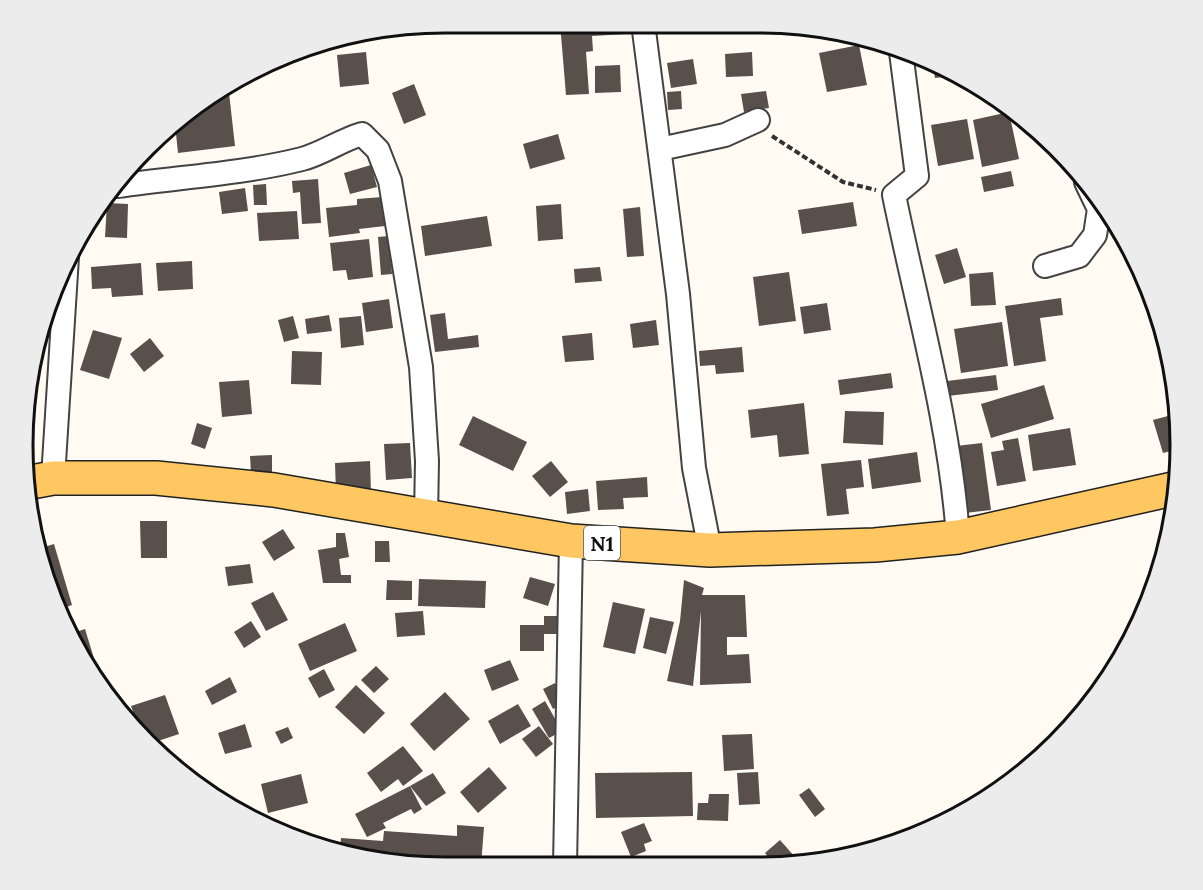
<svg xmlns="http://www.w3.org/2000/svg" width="1203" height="890" font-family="Lora,serif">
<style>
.building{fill:#594f4b}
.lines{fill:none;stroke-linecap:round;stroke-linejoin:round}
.street-casing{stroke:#434343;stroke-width:26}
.primary-casing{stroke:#212121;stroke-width:36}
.path{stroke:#323232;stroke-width:4;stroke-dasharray:6 3;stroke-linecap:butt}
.street{stroke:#fff;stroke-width:22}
.primary{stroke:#ffc762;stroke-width:33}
.labels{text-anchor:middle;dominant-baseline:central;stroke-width:6;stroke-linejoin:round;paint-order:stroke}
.shield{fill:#fff;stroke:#585858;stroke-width:1.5}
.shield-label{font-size:20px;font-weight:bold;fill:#101010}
.rim{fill:none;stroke:#101010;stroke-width:3}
</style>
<rect width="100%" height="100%" fill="#fffbf2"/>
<g class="building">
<polygon points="560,23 625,23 625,34 592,36 593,51 586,52 589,94 566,95"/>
<polygon points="859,45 867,85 827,92 819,53"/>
<polygon points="366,52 369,84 340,87 337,55"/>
<polygon points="752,52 753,76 726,77 725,54"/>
<polygon points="693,59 697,84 671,88 667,63"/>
<polygon points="620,65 621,92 595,93 595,66"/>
<polygon points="933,67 953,76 935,78"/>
<polygon points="228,84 235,146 178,153 175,124"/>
<polygon points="414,84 426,115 404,124 392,93"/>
<polygon points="681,91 682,109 668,110 667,92"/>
<polygon points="766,91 769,108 744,112 741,94"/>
<polygon points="1009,112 1019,159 982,167 973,120"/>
<polygon points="967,119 974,159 938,166 931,125"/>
<polygon points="558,134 565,159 530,169 523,144"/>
<polygon points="371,165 377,187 350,194 344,173"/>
<polygon points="1011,171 1014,186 984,192 981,177"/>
<polygon points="318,179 321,223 302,224 300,192 293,193 292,181"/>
<polygon points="266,184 267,205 254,205 253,185"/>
<polygon points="245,188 248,211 222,214 219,192"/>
<polygon points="382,197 385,226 359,229 360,233 329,237 326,208 357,205 357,199"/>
<polygon points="853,202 857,226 802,234 798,210"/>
<polygon points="107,203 128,204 127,238 105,237"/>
<polygon points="561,204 563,239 538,241 536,206"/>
<polygon points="640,207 644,256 627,257 623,209"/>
<polygon points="297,211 299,239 259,241 257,213"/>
<polygon points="487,216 492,246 425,256 421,226"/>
<polygon points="389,236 392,274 381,275 378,237"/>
<polygon points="369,239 373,277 348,280 346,270 333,271 330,243"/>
<polygon points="957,248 966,277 944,284 935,255"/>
<polygon points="192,261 193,289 158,291 156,263"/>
<polygon points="141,263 143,295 112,297 111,288 92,289 91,267"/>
<polygon points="600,267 602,281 575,283 574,269"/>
<polygon points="789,272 796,321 759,326 753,277"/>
<polygon points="993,272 996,305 971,306 969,274"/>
<polygon points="1061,298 1063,315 1040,318 1046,361 1014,366 1005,306"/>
<polygon points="389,299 393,328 366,332 362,303"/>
<polygon points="827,303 831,330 804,334 800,307"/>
<polygon points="445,313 448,339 478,335 479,347 435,352 430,315"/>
<polygon points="329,315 332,331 307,334 305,319"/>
<polygon points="293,316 299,338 284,342 278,320"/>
<polygon points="361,316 364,345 341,348 339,318"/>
<polygon points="656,320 659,345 633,348 630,324"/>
<polygon points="1002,322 1008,366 961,373 954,329"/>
<polygon points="93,330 122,338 109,379 80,370"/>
<polygon points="592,333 594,360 565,362 562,336"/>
<polygon points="150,338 164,356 144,372 130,354"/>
<polygon points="742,347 744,372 716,374 715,365 700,366 699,351"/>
<polygon points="292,351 322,352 321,385 291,384"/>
<polygon points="891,373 893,388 840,395 838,380"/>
<polygon points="996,375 998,390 948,396 947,381"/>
<polygon points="249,380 252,414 222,417 219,382"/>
<polygon points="1044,385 1054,419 991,438 981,404"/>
<polygon points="804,403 809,454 779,457 777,435 751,438 748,410"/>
<polygon points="845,411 884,412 883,445 843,443"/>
<polygon points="1179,413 1179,449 1163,453 1153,420"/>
<polygon points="473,416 527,442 513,471 459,445"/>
<polygon points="197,423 212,428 205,449 191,444"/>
<polygon points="1070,428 1076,465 1033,471 1028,435"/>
<polygon points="1018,438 1026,481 997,486 991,452 1004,450 1002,441"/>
<polygon points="410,443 412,478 386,480 384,444"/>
<polygon points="982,443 991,510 965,513 956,446"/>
<polygon points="917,452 921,482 872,489 868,459"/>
<polygon points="272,455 272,473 251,473 250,456"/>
<polygon points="861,460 864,487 846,489 849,514 827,516 821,464"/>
<polygon points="370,461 371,492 336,493 335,463"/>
<polygon points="551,461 568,482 550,497 532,476"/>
<polygon points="647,477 648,497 623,498 624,509 598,510 596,481"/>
<polygon points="588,489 590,511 567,514 565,492"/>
<polygon points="140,521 167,521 167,558 141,558"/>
<polygon points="283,529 295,548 274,561 262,542"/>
<polygon points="336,533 345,533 349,557 339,559 341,575 351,575 351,583 323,583 318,550 336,547"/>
<polygon points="375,541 389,541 390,562 375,562"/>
<polygon points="54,544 72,605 57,610 41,548"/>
<polygon points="250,564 253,583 228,586 225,567"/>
<polygon points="530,577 555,584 548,606 523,598"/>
<polygon points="419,579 486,581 485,608 418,606"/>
<polygon points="387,580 412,581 412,600 386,600"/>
<polygon points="684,580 704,588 702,595 745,595 747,637 727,637 727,655 749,654 751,683 700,685 701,611 693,686 667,681 680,621"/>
<polygon points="273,592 288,620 266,631 251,603"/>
<polygon points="613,602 645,609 635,654 603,647"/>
<polygon points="423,611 425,635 397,637 395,613"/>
<polygon points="544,616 557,616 559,634 544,634 544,651 520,651 520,625 544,625"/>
<polygon points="650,617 674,622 666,654 643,648"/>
<polygon points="251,621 261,637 244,648 234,632"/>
<polygon points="345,623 357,651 310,671 298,644"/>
<polygon points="85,629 104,691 103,691 70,634"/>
<polygon points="510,660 519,680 492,691 484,670"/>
<polygon points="376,666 389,679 374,693 361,680"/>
<polygon points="324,669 335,690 319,698 308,678"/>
<polygon points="230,677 237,692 212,705 205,691"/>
<polygon points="555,683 564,704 553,709 543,689"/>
<polygon points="356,685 385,713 364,734 335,707"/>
<polygon points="445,692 470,719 434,751 410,724"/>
<polygon points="165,695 179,734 149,744 142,737 131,706"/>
<polygon points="545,701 562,731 549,738 532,709"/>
<polygon points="518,704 531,726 500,744 488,721"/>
<polygon points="245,724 252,747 225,754 218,733"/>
<polygon points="539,726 553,744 536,757 522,739"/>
<polygon points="288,727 293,738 281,744 275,732"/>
<polygon points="752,734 754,769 724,771 722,735"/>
<polygon points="403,746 423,771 403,786 398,779 381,792 367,773"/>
<polygon points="189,767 194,783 178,771"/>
<polygon points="489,767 507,788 478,813 460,792"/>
<polygon points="692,772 693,816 596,818 595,773"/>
<polygon points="758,772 760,804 739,805 737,773"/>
<polygon points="433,773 446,793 426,806 410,786"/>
<polygon points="301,774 308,803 268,813 261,784"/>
<polygon points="410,786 422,809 414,814 411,809 383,823 386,828 367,837 355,814"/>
<polygon points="809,788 825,809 815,817 799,795"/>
<polygon points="709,794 729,794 728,821 697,820 698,803 708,803"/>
<polygon points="644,823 652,841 644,844 646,851 631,857 621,832"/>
<polygon points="457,825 484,827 481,866 417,867 340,854 341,838 383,841 384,831 457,836"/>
<polygon points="780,840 795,857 787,864 774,864 765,853"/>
</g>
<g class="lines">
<defs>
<g id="street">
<polyline points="643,23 678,294 694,468 710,550"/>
<path d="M901,52l16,124 -23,19c23,113 56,227 64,342"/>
<polyline points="660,149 725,135 758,120"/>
<path d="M118,186c61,-9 124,-12 184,-27 20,-5 39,-19 60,-25l16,16 12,31 31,186 6,94 -1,56"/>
<polyline points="1045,266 1079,256 1095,235 1099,209 1086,182"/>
<polyline points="53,478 67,257"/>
<polyline points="565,866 571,541"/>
</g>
<polyline id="primary" points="26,483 53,478 156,478 274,490 571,541 710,550 875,545 958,537 1177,488"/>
</defs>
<use href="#street" class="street-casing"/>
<use href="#primary" class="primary-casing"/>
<polyline class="path" points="772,136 843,182 876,190"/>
<use href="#street" class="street"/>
<use href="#primary" class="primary"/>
</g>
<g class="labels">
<rect class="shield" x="584" y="526" width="36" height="34" rx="4.5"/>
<g class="shield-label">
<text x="602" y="543">N1</text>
</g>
</g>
<path d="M0 0H1203V890H0ZM445 33H758A412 412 0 0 1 1170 445V445A412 412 0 0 1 758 857H445A412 412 0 0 1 33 445V445A412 412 0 0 1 445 33Z" fill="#ececec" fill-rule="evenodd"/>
<path class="rim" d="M445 33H758A412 412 0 0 1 1170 445V445A412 412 0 0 1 758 857H445A412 412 0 0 1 33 445V445A412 412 0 0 1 445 33Z"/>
</svg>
